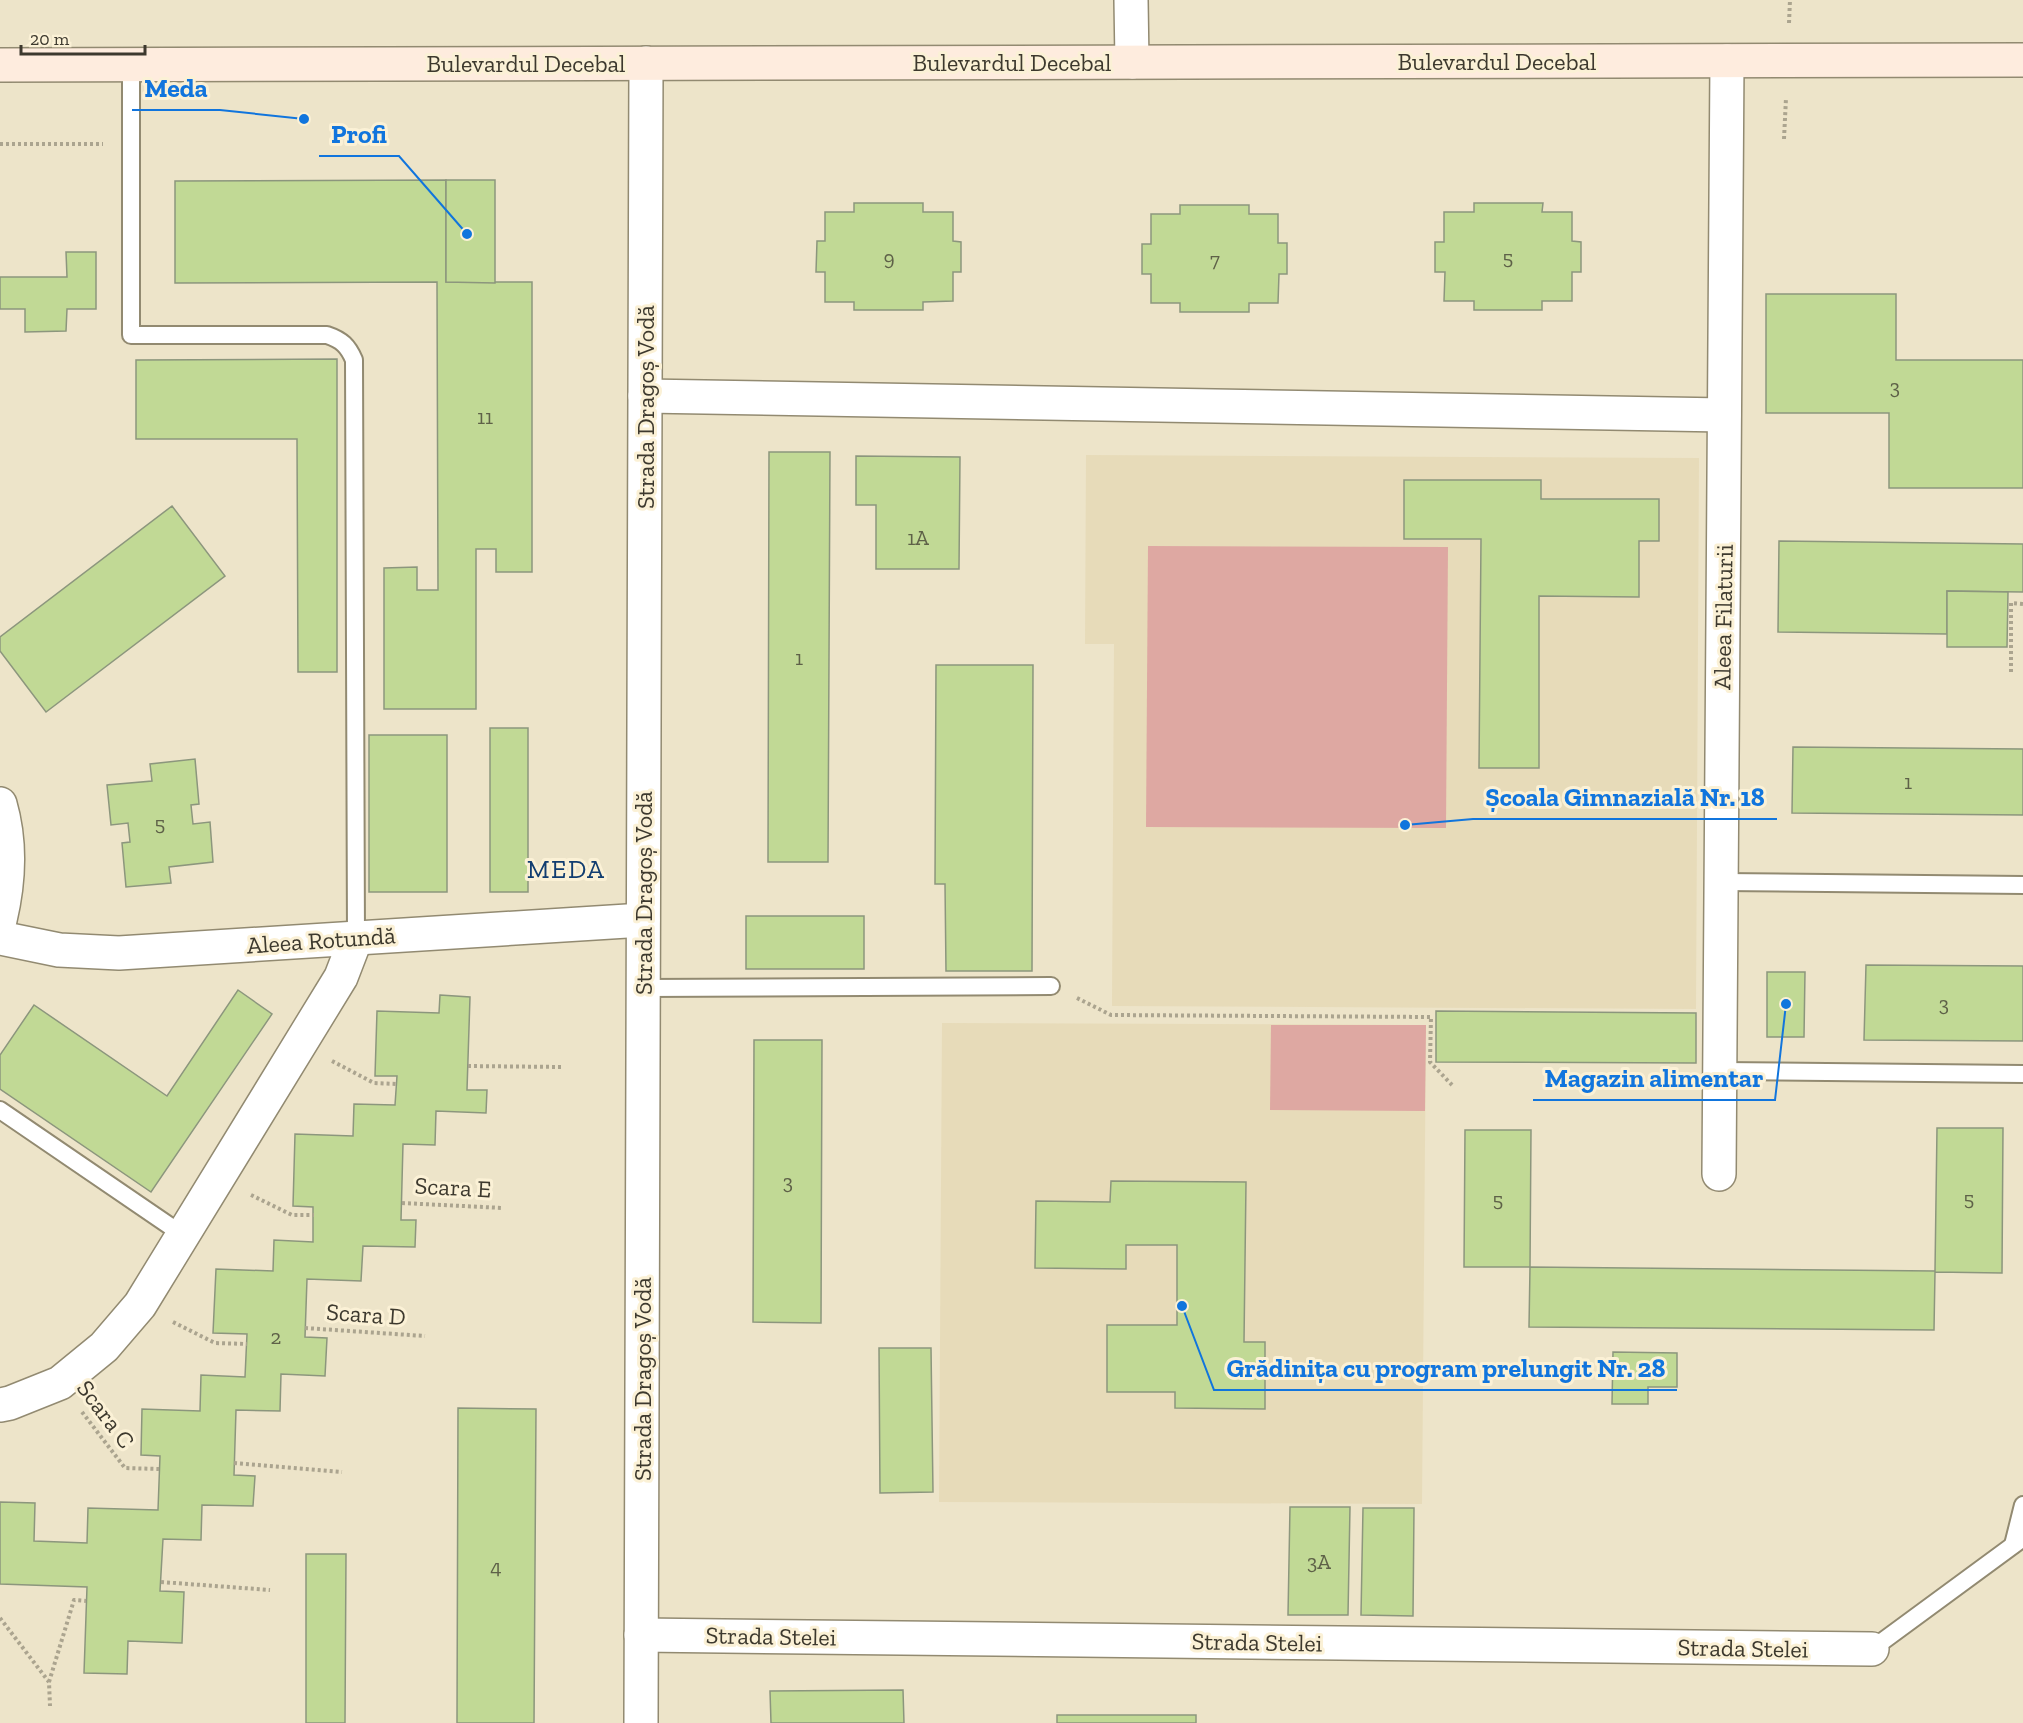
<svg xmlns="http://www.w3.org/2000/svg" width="2023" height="1723" font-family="'Zilla Slab',serif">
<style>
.built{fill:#e7dbb9}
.green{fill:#dea8a2}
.building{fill:#c1d995;stroke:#8c967d;stroke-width:1.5}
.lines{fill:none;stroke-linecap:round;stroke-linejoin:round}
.lane-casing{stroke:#928a71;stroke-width:20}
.street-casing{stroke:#928a71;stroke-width:36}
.secondary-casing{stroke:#928a71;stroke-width:36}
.path{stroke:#aba48f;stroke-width:4;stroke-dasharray:3 3;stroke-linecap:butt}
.lane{stroke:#fff;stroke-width:16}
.street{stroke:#fff;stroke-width:33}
.secondary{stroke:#feecde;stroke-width:33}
.labels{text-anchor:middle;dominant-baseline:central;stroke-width:6;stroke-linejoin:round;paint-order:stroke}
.number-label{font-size:21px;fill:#5e6148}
.street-label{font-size:24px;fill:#3d392e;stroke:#fbf1d6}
.neighbourhood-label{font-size:26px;letter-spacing:1.5px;fill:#113d70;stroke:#fbf1d6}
.leader{fill:none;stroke:#1175dd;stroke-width:2}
.callout-dot{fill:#1175dd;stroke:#fbf1d6;stroke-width:2}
.callout-label{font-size:26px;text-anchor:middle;font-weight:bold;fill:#1175dd;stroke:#fbf1d6;stroke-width:6;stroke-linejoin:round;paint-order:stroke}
</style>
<rect width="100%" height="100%" fill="#ede4c9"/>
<g class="built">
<polygon points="1086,455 1699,458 1696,1009 1112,1006 1114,644 1085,644"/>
<polygon points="942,1023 1426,1025 1422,1504 939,1502"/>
</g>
<g class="green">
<polygon points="1148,546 1448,547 1446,828 1146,827"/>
<polygon points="1271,1025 1426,1025 1425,1111 1270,1110"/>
</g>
<g class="building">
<polygon points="446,180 446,282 532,282 532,572 496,572 496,549 476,549 476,709 384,709 384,568 417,567 417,590 438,590 437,282 175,283 175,181"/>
<polygon points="446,180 495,180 495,283 446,282"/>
<polygon points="854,203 923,203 923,212 953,212 953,241 961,242 961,272 953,272 953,301 923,302 923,310 854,310 854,302 825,302 825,272 816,272 817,241 825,241 825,212 854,212"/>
<polygon points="1474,203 1543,203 1542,212 1572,212 1572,241 1581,242 1581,272 1572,272 1572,301 1542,301 1542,310 1474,310 1474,301 1444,301 1445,272 1435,272 1435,242 1444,242 1444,212 1474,212"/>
<polygon points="1180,205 1249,205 1249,214 1278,214 1278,243 1287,243 1287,274 1279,274 1278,303 1249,303 1249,312 1180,312 1180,303 1151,303 1151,274 1142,274 1142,244 1151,244 1151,214 1180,214"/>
<polygon points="66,252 96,252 96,309 67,309 66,331 25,332 25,309 0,309 0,277 67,277"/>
<polygon points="1766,294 1896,294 1896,360 2023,360 2023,488 1889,488 1889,413 1766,413"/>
<polygon points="337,359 337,672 298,672 297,439 136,439 136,360"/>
<polygon points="769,452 830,452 828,862 768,862"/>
<polygon points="856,456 960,457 959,569 876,569 876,505 856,505"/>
<polygon points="1404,480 1541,480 1541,499 1659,499 1659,541 1639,541 1639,597 1539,596 1539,768 1479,768 1481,539 1404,539"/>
<polygon points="172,506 225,576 46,712 0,651 0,637"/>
<polygon points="1779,541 2023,544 2023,592 1947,591 1947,634 1778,632"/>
<polygon points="1947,591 2008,592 2007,647 1947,647"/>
<polygon points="936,665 1033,665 1032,971 946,971 945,884 935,884"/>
<rect x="490" y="728" width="38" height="164"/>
<rect x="369" y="735" width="78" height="157"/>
<polygon points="1793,747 2023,749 2023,815 1792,813"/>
<polygon points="195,759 199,804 191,805 193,824 210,822 213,862 169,867 171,883 126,887 122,843 130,842 128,823 111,825 107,785 152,781 150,764"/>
<rect x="746" y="916" width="118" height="53"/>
<polygon points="1866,965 2023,966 2023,1041 1864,1040"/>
<polygon points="1767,972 1805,972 1804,1037 1767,1037"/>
<polygon points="238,990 272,1014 151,1192 0,1089 0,1055 34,1005 167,1096"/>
<polygon points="440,995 470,997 467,1090 487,1090 486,1113 436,1111 435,1145 403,1144 401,1220 416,1220 415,1247 363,1246 361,1281 307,1279 305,1337 327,1338 325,1376 281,1374 280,1411 236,1410 234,1475 255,1476 253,1506 202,1505 201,1540 163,1539 160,1591 184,1592 182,1643 128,1641 127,1674 84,1673 87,1587 0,1584 0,1502 35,1503 34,1541 87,1543 88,1508 158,1510 160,1456 141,1455 142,1409 200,1411 201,1375 245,1377 247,1334 213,1333 216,1269 273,1271 274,1240 313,1242 313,1207 293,1206 295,1134 353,1136 354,1104 395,1105 397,1076 375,1076 377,1011 439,1013"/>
<polygon points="1436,1011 1696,1013 1696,1063 1436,1062"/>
<polygon points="754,1040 822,1040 821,1323 753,1322"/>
<polygon points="1937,1128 2003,1128 2002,1273 1935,1272 1934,1330 1529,1327 1530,1267 1935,1271"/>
<polygon points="1465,1130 1531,1130 1530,1267 1464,1267"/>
<polygon points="1111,1181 1246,1182 1244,1342 1265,1342 1265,1409 1175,1408 1175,1392 1107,1392 1107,1325 1177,1325 1177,1245 1126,1245 1126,1269 1035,1268 1036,1201 1110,1202"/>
<polygon points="879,1348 931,1348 933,1492 880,1493"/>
<polygon points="1613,1352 1677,1353 1677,1387 1648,1387 1648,1404 1612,1404"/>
<polygon points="458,1408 536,1409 534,1723 457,1723"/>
<polygon points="1290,1507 1350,1507 1348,1615 1288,1615"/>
<polygon points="1363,1508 1414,1508 1413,1616 1361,1615"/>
<polygon points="306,1554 346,1554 345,1723 306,1723"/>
<polygon points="903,1690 904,1723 771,1723 770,1691"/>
<rect x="1057" y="1715" width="139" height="8"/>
</g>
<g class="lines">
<defs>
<g id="lane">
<path d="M131,64v271h196c15,5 21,11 27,25l2,578"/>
<polyline points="1721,882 2023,885"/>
<polyline points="643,988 1051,986"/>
<polyline points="1720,1071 2023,1074"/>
<polyline points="0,1110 183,1235"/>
<polyline points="2013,1545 2023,1505"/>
<polyline points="1872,1649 2023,1538"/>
</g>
<g id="street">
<polyline points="1131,0 1132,62"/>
<polyline points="645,396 1724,415"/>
<path d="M0,804c11,38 9,78 0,116"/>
<polyline points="0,938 59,950 119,953 643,920"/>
<polyline points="1719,1174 1727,61"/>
<polyline points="0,1405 10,1403 60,1383 104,1347 140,1305 341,977 356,938"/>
<polyline points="641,1635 1872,1649"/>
<polyline points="641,1723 646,63"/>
</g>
<polyline id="secondary" points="0,65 2023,60"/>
</defs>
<use href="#lane" class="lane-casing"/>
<use href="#street" class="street-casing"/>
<use href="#secondary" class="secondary-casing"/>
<g class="path">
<polyline points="1789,23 1790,0"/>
<polyline points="1784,139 1786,98"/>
<polyline points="0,144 103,144"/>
<polyline points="2011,672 2011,603 2023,604"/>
<polyline points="1077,998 1111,1015 1431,1017 1430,1062 1452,1085"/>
<polyline points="332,1061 374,1083 396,1084"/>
<polyline points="468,1066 562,1067"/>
<polyline points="251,1195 292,1215 314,1215"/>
<polyline points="402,1203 503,1208"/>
<polyline points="173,1322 215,1343 247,1344"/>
<polyline points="305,1328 425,1336"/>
<polyline points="82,1412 125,1468 159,1469"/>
<polyline points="234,1463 342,1472"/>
<polyline points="161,1582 270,1590"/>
<polyline points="0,1618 49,1682 50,1706"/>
<polyline points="49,1682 74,1600 86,1601"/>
</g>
<use href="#lane" class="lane"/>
<use href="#street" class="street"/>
<use href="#secondary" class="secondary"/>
</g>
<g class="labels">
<g class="number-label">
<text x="889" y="257">9</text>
<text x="1508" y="257">5</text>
<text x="1215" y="259">7</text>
<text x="1895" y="386">3</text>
<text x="485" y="416">11</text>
<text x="918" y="537">1A</text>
<text x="799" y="657">1</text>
<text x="1908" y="781">1</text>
<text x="160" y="823">5</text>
<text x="1944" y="1003">3</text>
<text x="788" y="1181">3</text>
<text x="1969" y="1198">5</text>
<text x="1498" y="1199">5</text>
<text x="276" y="1336">2</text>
<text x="1319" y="1561">3A</text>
<text x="496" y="1566">4</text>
</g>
<g class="street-label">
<text x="1497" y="61">Bulevardul Decebal</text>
<text x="1012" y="62">Bulevardul Decebal</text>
<text x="526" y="63">Bulevardul Decebal</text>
<text transform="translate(645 407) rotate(-90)">Strada Dragoș Vodă</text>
<text transform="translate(1723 617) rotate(-89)">Aleea Filaturii</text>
<text transform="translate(643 893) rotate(-90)">Strada Dragoș Vodă</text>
<text transform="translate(321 940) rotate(-4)">Aleea Rotundă</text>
<text transform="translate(453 1187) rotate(3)">Scara E</text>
<text transform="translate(366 1314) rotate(4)">Scara D</text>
<text transform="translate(642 1379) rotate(-90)">Strada Dragoș Vodă</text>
<text transform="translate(106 1414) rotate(53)">Scara C</text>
<text transform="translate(771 1636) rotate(1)">Strada Stelei</text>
<text transform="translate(1257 1642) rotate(1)">Strada Stelei</text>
<text transform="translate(1743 1648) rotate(1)">Strada Stelei</text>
</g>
<g class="neighbourhood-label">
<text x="566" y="869">MEDA</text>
</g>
</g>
<path class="leader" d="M304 119L220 110H132M467 234L399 156H319M1405 825L1473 819H1777M1786 1004L1775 1100H1533M1182 1306L1214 1390H1677"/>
<g class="callout-dot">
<circle cx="304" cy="119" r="6"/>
<circle cx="467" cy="234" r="6"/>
<circle cx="1405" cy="825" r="6"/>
<circle cx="1786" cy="1004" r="6"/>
<circle cx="1182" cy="1306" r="6"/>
</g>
<g class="callout-label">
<text x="176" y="97">Meda</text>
<text x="359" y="143">Profi</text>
<text x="1625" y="806">Școala Gimnazială Nr. 18</text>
<text x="1654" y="1087">Magazin alimentar</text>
<text x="1446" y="1377">Grădinița cu program prelungit Nr. 28</text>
</g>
<path d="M21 45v9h124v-9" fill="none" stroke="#3d392e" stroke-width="3"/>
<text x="30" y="45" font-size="18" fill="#3d392e" stroke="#fbf1d6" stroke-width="4.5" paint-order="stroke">20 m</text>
</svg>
